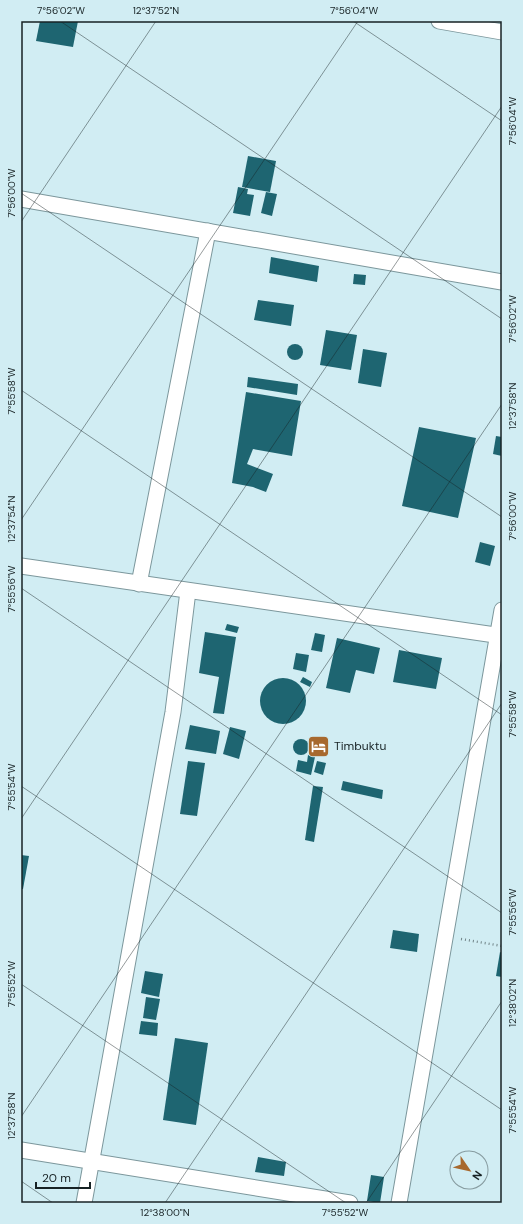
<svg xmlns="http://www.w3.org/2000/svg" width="523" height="1224" font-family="'DM Sans',sans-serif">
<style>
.building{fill:#1e6571}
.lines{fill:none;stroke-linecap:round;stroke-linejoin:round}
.minor-casing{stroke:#7c979c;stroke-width:17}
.path{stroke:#718488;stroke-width:2.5;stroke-dasharray:1 3;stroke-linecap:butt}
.minor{stroke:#fff;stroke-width:15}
.ticks{fill:none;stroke:#172224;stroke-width:1;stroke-opacity:0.45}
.labels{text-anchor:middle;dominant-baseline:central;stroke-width:4;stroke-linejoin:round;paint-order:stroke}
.poi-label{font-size:12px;fill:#172224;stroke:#d1edf3;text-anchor:start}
.neatline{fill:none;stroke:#172224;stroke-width:1.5}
.ticks-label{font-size:10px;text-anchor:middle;fill:#172224}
</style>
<rect width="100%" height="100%" fill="#d1edf3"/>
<g class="building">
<polygon points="40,21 78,21 73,47 36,41"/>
<polygon points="248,156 276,161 270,192 242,187"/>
<polygon points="238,187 248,189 247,194 254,195 250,216 233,213"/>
<polygon points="266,192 277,194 272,216 261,213"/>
<polygon points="271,257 319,266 317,282 269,273"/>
<polygon points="354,274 366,275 365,285 353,284"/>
<polygon points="258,300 294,305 291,326 254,320"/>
<polygon points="326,330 357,335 351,370 320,365"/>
<circle cx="295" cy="352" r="8"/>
<polygon points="363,349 387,353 381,387 358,383"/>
<polygon points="248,377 298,384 297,395 247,387"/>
<polygon points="246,392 301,401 292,456 253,449 247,464 273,474 266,492 253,487 232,483"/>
<polygon points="419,427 476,438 458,518 402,506"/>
<polygon points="496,436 502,437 502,456 493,454"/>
<polygon points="480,542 495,546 490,566 475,562"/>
<polygon points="227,624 239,627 237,633 225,630"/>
<polygon points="205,632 236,637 224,714 213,713 219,677 199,673"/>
<polygon points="315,633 325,635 322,652 311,650"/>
<polygon points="337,638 380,648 374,674 356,670 350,693 326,688"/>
<polygon points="399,650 442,658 436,689 393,682"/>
<polygon points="296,653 309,655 306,672 293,669"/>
<polygon points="303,677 312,682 310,687 300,682"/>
<circle cx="283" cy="701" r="23"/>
<polygon points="190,725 220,731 216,754 185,749"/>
<polygon points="230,727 246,731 239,759 223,754"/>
<circle cx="301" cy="747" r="8"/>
<polygon points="308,755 315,757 311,775 296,771 298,760 307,762"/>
<polygon points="188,761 205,763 197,816 180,814"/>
<polygon points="317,761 326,763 323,775 314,772"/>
<polygon points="343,781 383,790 382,799 341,790"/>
<polygon points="313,786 323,787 314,842 305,840"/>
<polygon points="21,855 29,856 23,889 21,889"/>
<polygon points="393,930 419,934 417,952 390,948"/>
<polygon points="500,952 502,953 502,977 496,976"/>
<polygon points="145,971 163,974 159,997 141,993"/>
<polygon points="146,997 160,999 156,1020 143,1018"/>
<polygon points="141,1021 158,1023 157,1036 139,1034"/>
<polygon points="175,1038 208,1043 196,1125 163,1120"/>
<polygon points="258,1157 286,1162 284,1176 255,1172"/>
<polygon points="371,1175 384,1177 380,1203 367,1201"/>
</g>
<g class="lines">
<defs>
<g id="minor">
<polyline points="439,21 502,32"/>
<polyline points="21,199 502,282"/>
<polyline points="21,566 502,636"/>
<polyline points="139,584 208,231"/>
<polyline points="21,1150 350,1203"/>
<polyline points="84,1203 173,712 188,591"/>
<polyline points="399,1203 502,610"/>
</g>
</defs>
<use href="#minor" class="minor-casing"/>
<polyline class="path" points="461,939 502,946"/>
<use href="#minor" class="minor"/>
</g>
<path class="ticks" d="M60,21l442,298M353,21l149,100M21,193l481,324M21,222l135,-201M21,390l481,325M21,520l337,-499M21,588l481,325M21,786l481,324M21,819l481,-713M21,984l325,219M21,1117l481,-713M21,1181l32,22M165,1203l337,-500M366,1203l136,-202"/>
<defs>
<symbol id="hotel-square" viewBox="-11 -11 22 22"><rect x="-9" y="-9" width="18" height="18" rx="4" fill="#a7692e" stroke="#d1edf3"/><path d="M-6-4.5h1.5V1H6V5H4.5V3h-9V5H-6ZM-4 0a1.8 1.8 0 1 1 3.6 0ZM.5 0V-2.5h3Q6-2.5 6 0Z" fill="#fff"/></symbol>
</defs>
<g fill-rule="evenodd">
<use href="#hotel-square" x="306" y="734" width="25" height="25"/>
</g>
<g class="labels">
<g class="poi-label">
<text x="334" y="746">Timbuktu</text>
</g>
</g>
<rect width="523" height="1224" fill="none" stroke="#d1edf3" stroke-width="44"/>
<g transform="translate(469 1170) rotate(124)"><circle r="19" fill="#d1edf3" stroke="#879ca0"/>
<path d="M0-3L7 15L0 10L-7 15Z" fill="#a7692e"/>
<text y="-6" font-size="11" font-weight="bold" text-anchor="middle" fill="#172224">N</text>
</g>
<path d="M36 1182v6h54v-6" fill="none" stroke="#172224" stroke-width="2"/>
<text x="42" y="1182" font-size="12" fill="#172224" stroke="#d1edf3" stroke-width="3" paint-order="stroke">20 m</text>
<rect x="22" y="22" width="479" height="1180" class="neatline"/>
<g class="ticks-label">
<text x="61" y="14">7°56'02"W</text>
<text x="156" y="14">12°37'52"N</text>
<text x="354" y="14">7°56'04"W</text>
<text transform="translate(512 121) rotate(-90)" y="4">7°56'04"W</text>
<text transform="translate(11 193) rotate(-90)" y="4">7°56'00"W</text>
<text transform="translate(512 319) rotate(-90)" y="4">7°56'02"W</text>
<text transform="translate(11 391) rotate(-90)" y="4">7°55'58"W</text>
<text transform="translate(512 406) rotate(-90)" y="4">12°37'58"N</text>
<text transform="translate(512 516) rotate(-90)" y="4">7°56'00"W</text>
<text transform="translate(11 519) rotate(-90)" y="4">12°37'54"N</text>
<text transform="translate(11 589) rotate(-90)" y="4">7°55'56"W</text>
<text transform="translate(512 714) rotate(-90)" y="4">7°55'58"W</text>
<text transform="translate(11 787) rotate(-90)" y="4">7°55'54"W</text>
<text transform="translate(512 912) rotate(-90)" y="4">7°55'56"W</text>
<text transform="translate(11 984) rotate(-90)" y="4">7°55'52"W</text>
<text transform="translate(512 1003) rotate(-90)" y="4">12°38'02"N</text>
<text transform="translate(512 1110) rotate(-90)" y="4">7°55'54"W</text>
<text transform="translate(11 1116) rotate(-90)" y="4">12°37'58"N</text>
<text x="165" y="1216">12°38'00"N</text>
<text x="345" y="1216">7°55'52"W</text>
</g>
</svg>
